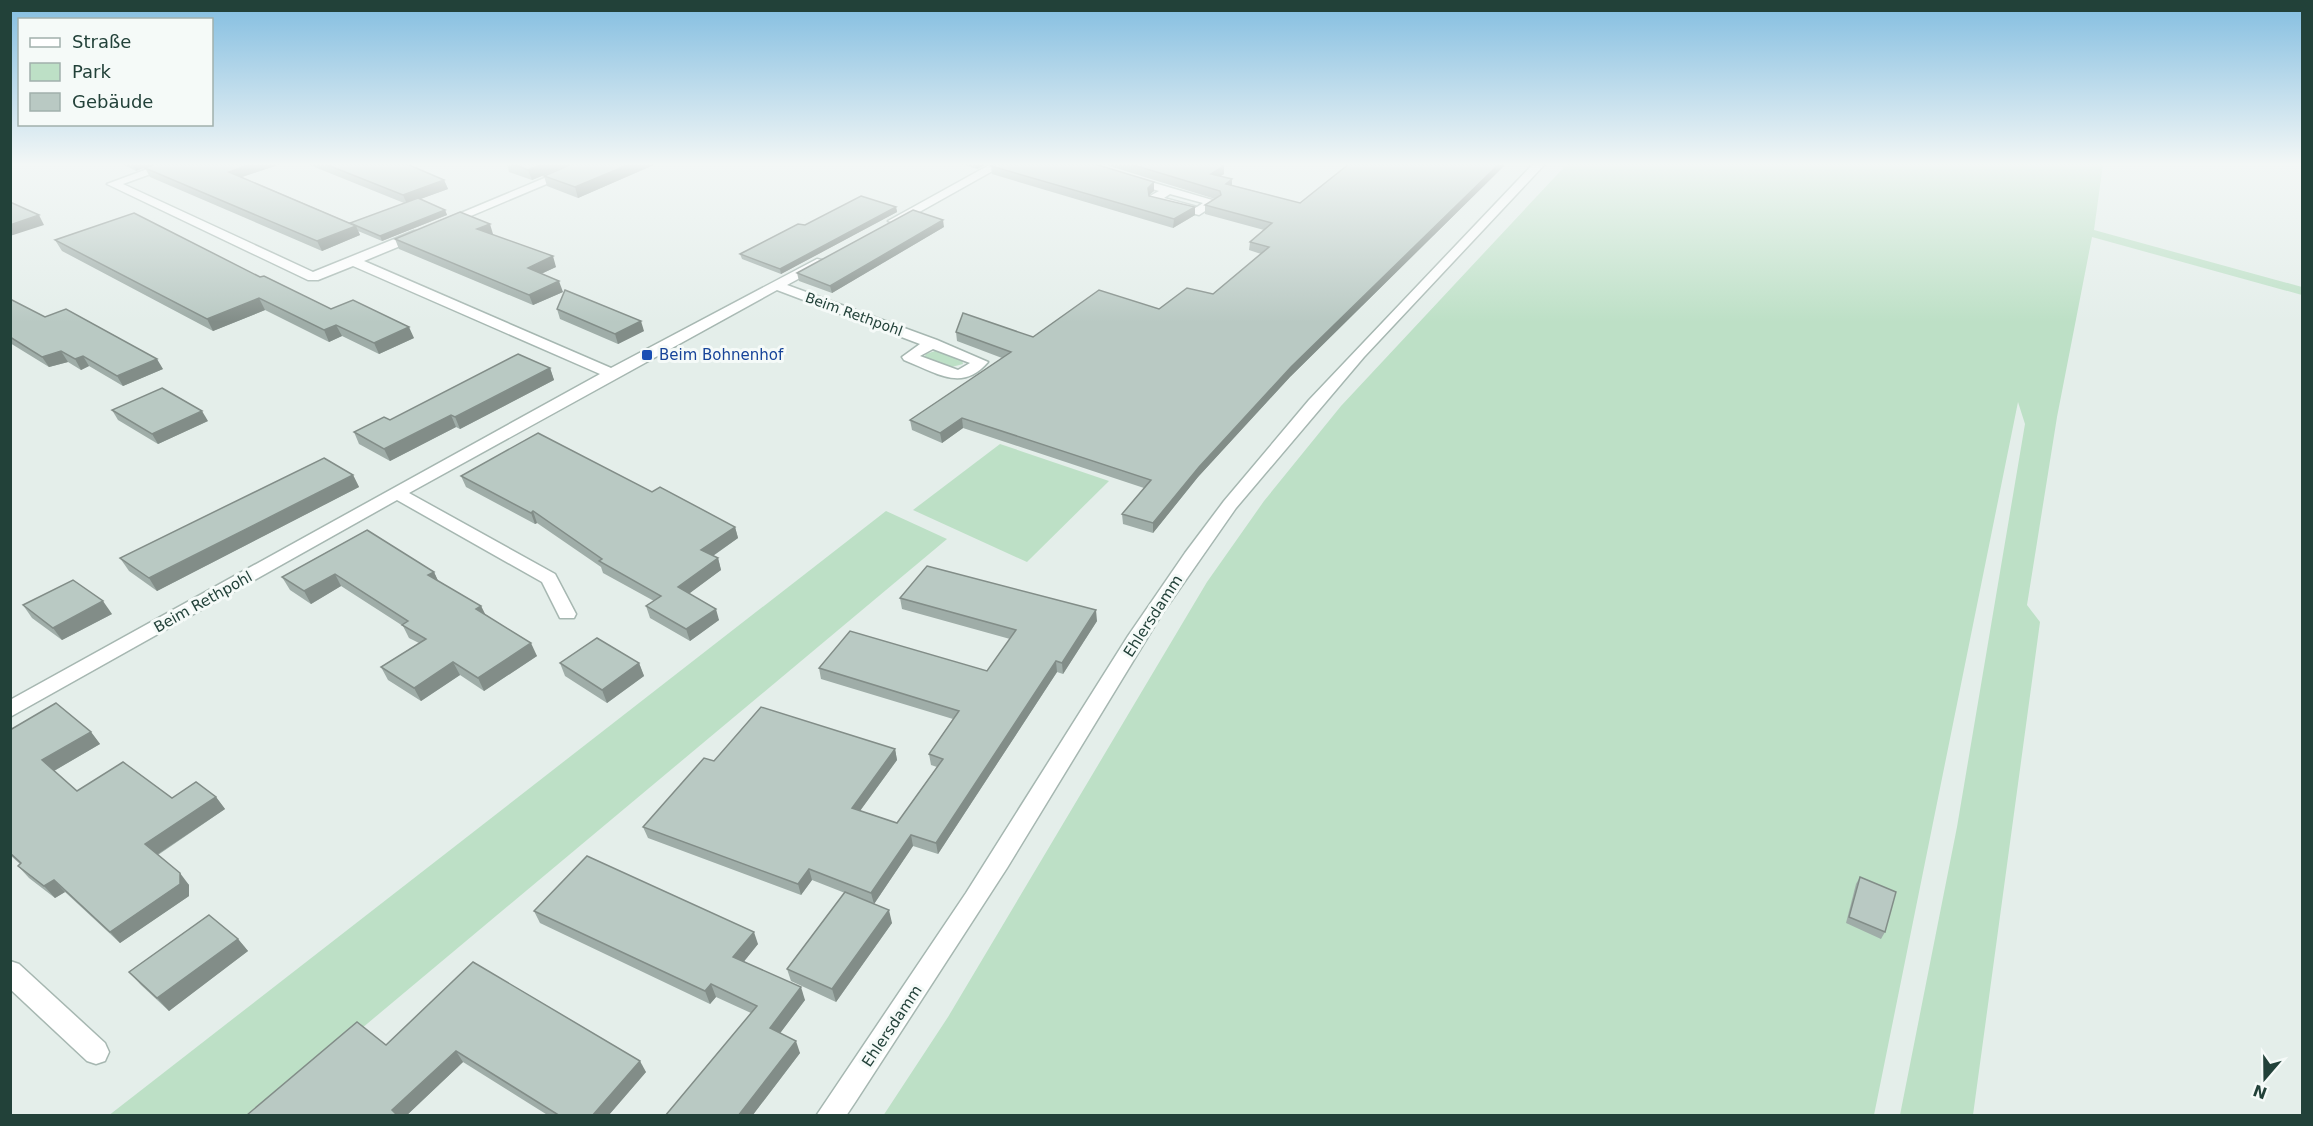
<svg xmlns="http://www.w3.org/2000/svg" width="2313" height="1126" font-family="'DejaVu Sans',sans-serif">
<style>
.green{fill:#bde0c6}
.lines{fill:none;stroke-linecap:round;stroke-linejoin:round}
.minor-casing{stroke:#a6b7b1;stroke-width:3}
.minor{fill:#fff;fill-rule:evenodd}
.wall{fill:#9fada8}
.shaded-wall{fill:#828d88}
.building{fill:#b9c9c3;stroke:#828d88;stroke-width:1.5}
.transit-dot{fill:#1a4fb4;stroke:#f5faf8;stroke-width:2}
.labels{text-anchor:middle;dominant-baseline:central;stroke-width:6;stroke-linejoin:round;paint-order:stroke}
.far-street-label{font-size:14px;fill:#224139;stroke:#f5faf8}
.transit-label{font-size:15px;fill:#164399;stroke:#f5faf8;text-anchor:start}
.street-label{font-size:15px;fill:#224139;stroke:#f5faf8}
</style>
<rect width="100%" height="100%" fill="#e4eeea"/>
<g class="green">
<polygon points="1567,164 2103,164 2094,230 2302,287 2302,295 2092,237 2057,417 2027,605 2040,622 1973,1115 1900,1115 1957,827 2025,424 2018,402 1874,1115 883,1116 948,1017 1207,582 1264,501 1341,406"/>
<polygon points="938,350 962,359 963,364 948,368 924,358 926,354"/>
<polygon points="1000,444 1109,481 1027,562 913,510"/>
<polygon points="886,511 947,539 258,1115 108,1116"/>
</g>
<g class="lines">
<defs>
<g id="minor">
<path d="M161,164h17l-55,20 190,88 101,-41h8v6l-58,24 247,107 206,-109 5,1v6l-35,19 150,55 51,22c-26,31 -53,10 -84,-2l-2,-3 18,-13 -143,-54 -368,203 146,81 21,40 -2,4h-14l-18,-36 -145,-82 -387,217v-17l590,-326 -247,-108 -35,14h-10l-201,-96zM933,349l37,14 -12,7 -38,-14z"/>
<polygon points="578,164 594,164 447,226 439,226 437,223"/>
<polygon points="991,164 1005,164 898,224 888,221"/>
<polygon points="1533,164 1545,164 1364,357 1236,508 1160,617 1007,868 856,1101 846,1116 816,1116 966,893 1128,636 1185,553 1224,501 1309,400"/>
<path d="M1126,177h8l85,25 -20,13 -49,-13v-6l9,-5 -33,-10zM1170,194l33,9 -6,4 -33,-9z"/>
<polygon points="10,961 19,964 105,1043 109,1052 105,1061 96,1064 87,1061 10,989"/>
</g>
</defs>
<use href="#minor" class="minor-casing"/>
<use href="#minor" class="minor"/>
</g>
<g class="wall">
<polygon points="122,164 153,164 136,171"/>
<polygon points="155,164 281,164 242,177 350,223 404,203 307,164 407,164 444,180 448,189 420,199 445,210 447,215 382,241 358,231 360,235 322,251 150,177 145,168"/>
<polygon points="507,164 571,164 532,180 509,172"/>
<polygon points="572,164 656,164 578,198 547,186 544,176"/>
<polygon points="961,164 986,164 977,169"/>
<polygon points="1103,164 1220,164 1224,174 1220,176 1232,185 1300,203 1349,164 1506,164 1290,377 1198,477 1153,533 1123,524 1122,514 1144,488 963,428 942,443 912,430 910,420 1002,358 957,341 956,332 1033,337 1159,309 1213,294 1261,254 1249,250 1250,242 1264,230 1205,214 1205,205 1215,199"/>
<polygon points="991,166 1154,191 1149,195 1149,196 1195,207 1195,215 1173,228 992,174"/>
<polygon points="896,207 897,212 781,274 742,259 740,254"/>
<polygon points="944,227 832,293 799,281 797,273"/>
<polygon points="493,234 492,235 556,267 541,274 563,292 533,305 399,249 395,239"/>
<polygon points="55,240 260,277 331,309 414,338 379,354 342,336 329,342 265,310 213,331 62,251"/>
<polygon points="10,299 45,317 163,369 123,386 89,366 81,370 68,362 49,367 10,343"/>
<polygon points="557,309 644,331 618,344 560,319"/>
<polygon points="550,368 554,380 460,429 456,427 390,461 359,444 354,432"/>
<polygon points="112,410 208,421 158,444 118,420"/>
<polygon points="353,475 359,487 157,591 129,571 120,558"/>
<polygon points="461,476 652,492 735,527 738,538 713,556 718,558 721,570 689,593 719,620 690,641 650,618 646,606 654,601 603,573 601,567 537,523 535,524 466,487"/>
<polygon points="367,530 434,572 438,581 481,606 485,614 537,656 484,691 460,675 421,701 388,680 381,667 419,643 409,638 403,626 341,586 311,604 290,590 282,577"/>
<polygon points="900,598 1097,621 1063,674 1057,672 938,854 913,846 874,904 892,923 836,1002 791,981 787,969 845,893 812,880 801,895 648,838 643,827 714,761 895,749 897,760 860,811 897,823 937,767 931,765 929,754 953,719 821,679 819,668 987,671 1010,639 902,609"/>
<polygon points="23,605 112,614 62,640 32,618"/>
<polygon points="560,663 639,663 644,676 607,703 565,676"/>
<polygon points="10,730 91,732 100,744 54,771 77,791 172,798 216,797 225,809 158,855 189,885 189,896 120,943 65,892 55,898 29,878 18,866 20,864 10,855"/>
<polygon points="1860,877 1885,932 1881,939 1846,923 1856,884"/>
<polygon points="534,911 758,944 744,961 805,1000 780,1033 800,1053 752,1116 665,1116 751,1013 716,997 710,1004 540,923"/>
<polygon points="238,939 248,951 169,1011 141,985 129,972"/>
<polygon points="473,962 646,1072 608,1116 549,1116 463,1062 406,1116 248,1116 386,1045"/>
</g>
<g class="shaded-wall">
<polygon points="133,164 153,164 136,171"/>
<polygon points="251,164 281,164 233,180 229,172"/>
<polygon points="543,164 571,164 532,180 528,170"/>
<polygon points="630,164 656,164 578,198 575,187"/>
<polygon points="976,164 986,164 977,169"/>
<polygon points="1499,164 1506,164 1290,377 1198,477 1153,533 1153,523 1199,467 1291,367"/>
<polygon points="1224,166 1224,174 1211,182 1211,174"/>
<polygon points="1232,179 1232,188 1226,184"/>
<polygon points="444,180 448,189 407,204 403,195"/>
<polygon points="1154,182 1154,191 1148,196 1148,188"/>
<polygon points="896,207 897,212 781,274 780,269"/>
<polygon points="1195,207 1195,215 1173,228 1174,219"/>
<polygon points="445,210 447,215 382,241 380,236"/>
<polygon points="39,215 44,225 10,236 10,225"/>
<polygon points="943,220 944,227 832,293 830,286"/>
<polygon points="490,224 493,234 481,239 477,229"/>
<polygon points="356,226 360,235 322,251 317,241"/>
<polygon points="553,256 556,267 532,278 528,268"/>
<polygon points="559,281 563,292 533,305 529,295"/>
<polygon points="259,298 265,310 213,331 207,319"/>
<polygon points="641,321 644,331 618,344 615,334"/>
<polygon points="336,325 342,336 329,342 324,330"/>
<polygon points="409,327 414,338 379,354 374,343"/>
<polygon points="61,351 68,362 49,367 42,357"/>
<polygon points="83,356 89,366 81,370 75,359"/>
<polygon points="157,359 163,369 123,386 117,376"/>
<polygon points="550,368 554,380 460,429 455,417"/>
<polygon points="202,411 208,421 158,444 152,434"/>
<polygon points="451,415 456,427 390,461 384,449"/>
<polygon points="962,418 963,428 942,443 940,433"/>
<polygon points="353,475 359,487 157,591 149,578"/>
<polygon points="533,511 537,523 535,524 531,513"/>
<polygon points="735,527 738,538 704,562 701,550"/>
<polygon points="718,558 721,570 682,599 678,587"/>
<polygon points="434,572 440,585 428,575"/>
<polygon points="335,574 341,586 311,604 304,591"/>
<polygon points="103,601 112,614 62,640 53,628"/>
<polygon points="481,606 487,618 476,609"/>
<polygon points="716,609 719,620 690,641 686,629"/>
<polygon points="1096,610 1097,621 1063,674 1062,663"/>
<polygon points="531,643 537,656 484,691 478,678"/>
<polygon points="1056,661 1057,672 938,854 936,843"/>
<polygon points="453,662 460,675 421,701 414,688"/>
<polygon points="639,663 644,676 607,703 602,690"/>
<polygon points="91,732 100,744 52,772 42,760"/>
<polygon points="895,749 897,760 854,819 852,808"/>
<polygon points="216,797 225,809 155,856 145,844"/>
<polygon points="911,835 913,846 874,904 871,893"/>
<polygon points="809,869 812,880 801,895 798,884"/>
<polygon points="180,873 189,885 189,896 120,943 110,932"/>
<polygon points="54,880 65,892 55,898 44,886"/>
<polygon points="889,910 892,923 836,1002 832,989"/>
<polygon points="754,932 758,944 738,969 733,957"/>
<polygon points="238,939 248,951 169,1011 157,998"/>
<polygon points="711,984 716,997 710,1004 705,991"/>
<polygon points="801,987 805,1000 775,1040 770,1028"/>
<polygon points="796,1041 800,1053 752,1116 738,1116"/>
<polygon points="456,1051 463,1062 406,1116 396,1116 392,1110"/>
<polygon points="640,1061 646,1072 608,1116 592,1116"/>
</g>
<g class="building">
<polygon points="155,164 251,164 229,172 356,226 317,241 145,168"/>
<polygon points="325,164 407,164 444,180 403,195"/>
<polygon points="513,164 543,164 528,170"/>
<polygon points="572,164 630,164 575,187 544,176"/>
<polygon points="993,164 1095,164 1154,182 1148,188 1149,196 1195,207 1174,219 991,166"/>
<polygon points="1130,164 1220,164 1224,166 1211,174 1232,179 1226,184 1300,203 1349,164 1499,164 1291,367 1199,467 1153,523 1122,514 1151,480 962,418 940,433 910,420 1011,352 956,332 963,313 1033,337 1099,290 1159,309 1187,288 1213,294 1269,247 1250,242 1272,223 1205,205 1221,195 1220,191"/>
<polygon points="861,196 896,207 780,269 740,254 798,224 805,225"/>
<polygon points="418,198 445,210 380,236 350,223"/>
<polygon points="10,202 39,215 10,225"/>
<polygon points="913,210 943,220 830,286 797,273"/>
<polygon points="460,212 490,224 477,229 553,256 528,268 559,281 529,295 395,239"/>
<polygon points="134,213 260,277 264,276 331,309 353,300 409,327 374,343 336,325 324,330 259,298 207,319 55,240"/>
<polygon points="565,290 641,321 615,334 557,309"/>
<polygon points="10,299 45,317 66,309 157,359 117,376 83,356 75,359 61,351 42,357 10,337"/>
<polygon points="518,354 550,368 455,417 451,415 384,449 354,432 384,417 390,420"/>
<polygon points="162,388 202,411 152,434 112,410"/>
<polygon points="538,433 652,492 660,487 735,527 701,550 718,558 678,587 716,609 686,629 646,606 661,596 599,561 602,559 533,511 531,513 461,476"/>
<polygon points="324,458 353,475 149,578 120,558"/>
<polygon points="367,530 434,572 428,575 481,606 476,609 531,643 478,678 453,662 414,688 381,667 426,639 402,625 408,621 335,574 304,591 282,577"/>
<polygon points="927,566 1096,610 1062,663 1056,661 936,843 911,835 871,893 809,869 798,884 643,827 704,758 714,761 761,707 895,749 852,808 897,823 943,759 929,754 959,711 819,668 850,631 987,671 1016,630 900,598"/>
<polygon points="73,580 103,601 53,628 23,605"/>
<polygon points="597,638 639,663 602,690 560,663"/>
<polygon points="56,703 91,732 42,760 77,791 123,762 172,798 196,782 216,797 145,844 180,873 180,884 110,932 54,880 44,886 18,866 21,863 10,853 10,730"/>
<polygon points="587,856 754,932 733,957 801,987 770,1028 796,1041 738,1116 665,1116 757,1006 711,984 705,991 534,911"/>
<polygon points="1860,877 1896,892 1885,932 1849,917"/>
<polygon points="845,892 889,910 832,989 787,969"/>
<polygon points="209,915 238,939 157,998 129,972"/>
<polygon points="473,962 640,1061 592,1116 560,1116 456,1051 392,1110 398,1116 248,1116 247,1115 357,1022 386,1045"/>
</g>
<linearGradient id="sky" x2="0" y2="1"><stop stop-color="#82bde0"/><stop offset="0.51" stop-color="#f3f7f6"/><stop offset="1" stop-color="#f3f7f6" stop-opacity="0"/></linearGradient>
<rect width="2313" height="322" fill="url(#sky)"/>
<rect class="transit-dot" x="641" y="349" width="12" height="12" rx="3"/>
<g class="labels">
<g class="far-street-label">
<text transform="translate(854 314) rotate(20)">Beim Rethpohl</text>
</g>
<g class="transit-label">
<text x="659" y="355">Beim Bohnenhof</text>
</g>
<g class="street-label">
<text transform="translate(203 602) rotate(-29)">Beim Rethpohl</text>
<text transform="translate(1153 616) rotate(-57)">Ehlersdamm</text>
<text transform="translate(892 1026) rotate(-56)">Ehlersdamm</text>
</g>
</g>
<rect width="2313" height="1126" fill="none" stroke="#224139" stroke-width="24"/>
<rect x="18" y="18" width="195" height="108" fill="#f5faf8" stroke="#a1b0ac" stroke-width="1.5"/>
<rect x="30" y="38" width="30" height="9" fill="#ffffff" stroke="#a1b0ac" stroke-width="1.5"/>
<text x="72" y="48" font-size="18" fill="#224139">Straße</text>
<rect x="30" y="63" width="30" height="18" fill="#bde0c6" stroke="#a1b0ac" stroke-width="1.5"/>
<text x="72" y="78" font-size="18" fill="#224139">Park</text>
<rect x="30" y="93" width="30" height="18" fill="#b9c9c3" stroke="#a1b0ac" stroke-width="1.5"/>
<text x="72" y="108" font-size="18" fill="#224139">Gebäude</text>
<g transform="translate(2265 1078) rotate(200)" stroke="#f5faf8" stroke-width="4.5" paint-order="stroke">
<path d="M0-4.5L10 22L0 15L-10 22Z" fill="#224139"/>
<text y="-9" font-size="16" font-weight="bold" text-anchor="middle" fill="#224139">N</text>
</g>
</svg>
